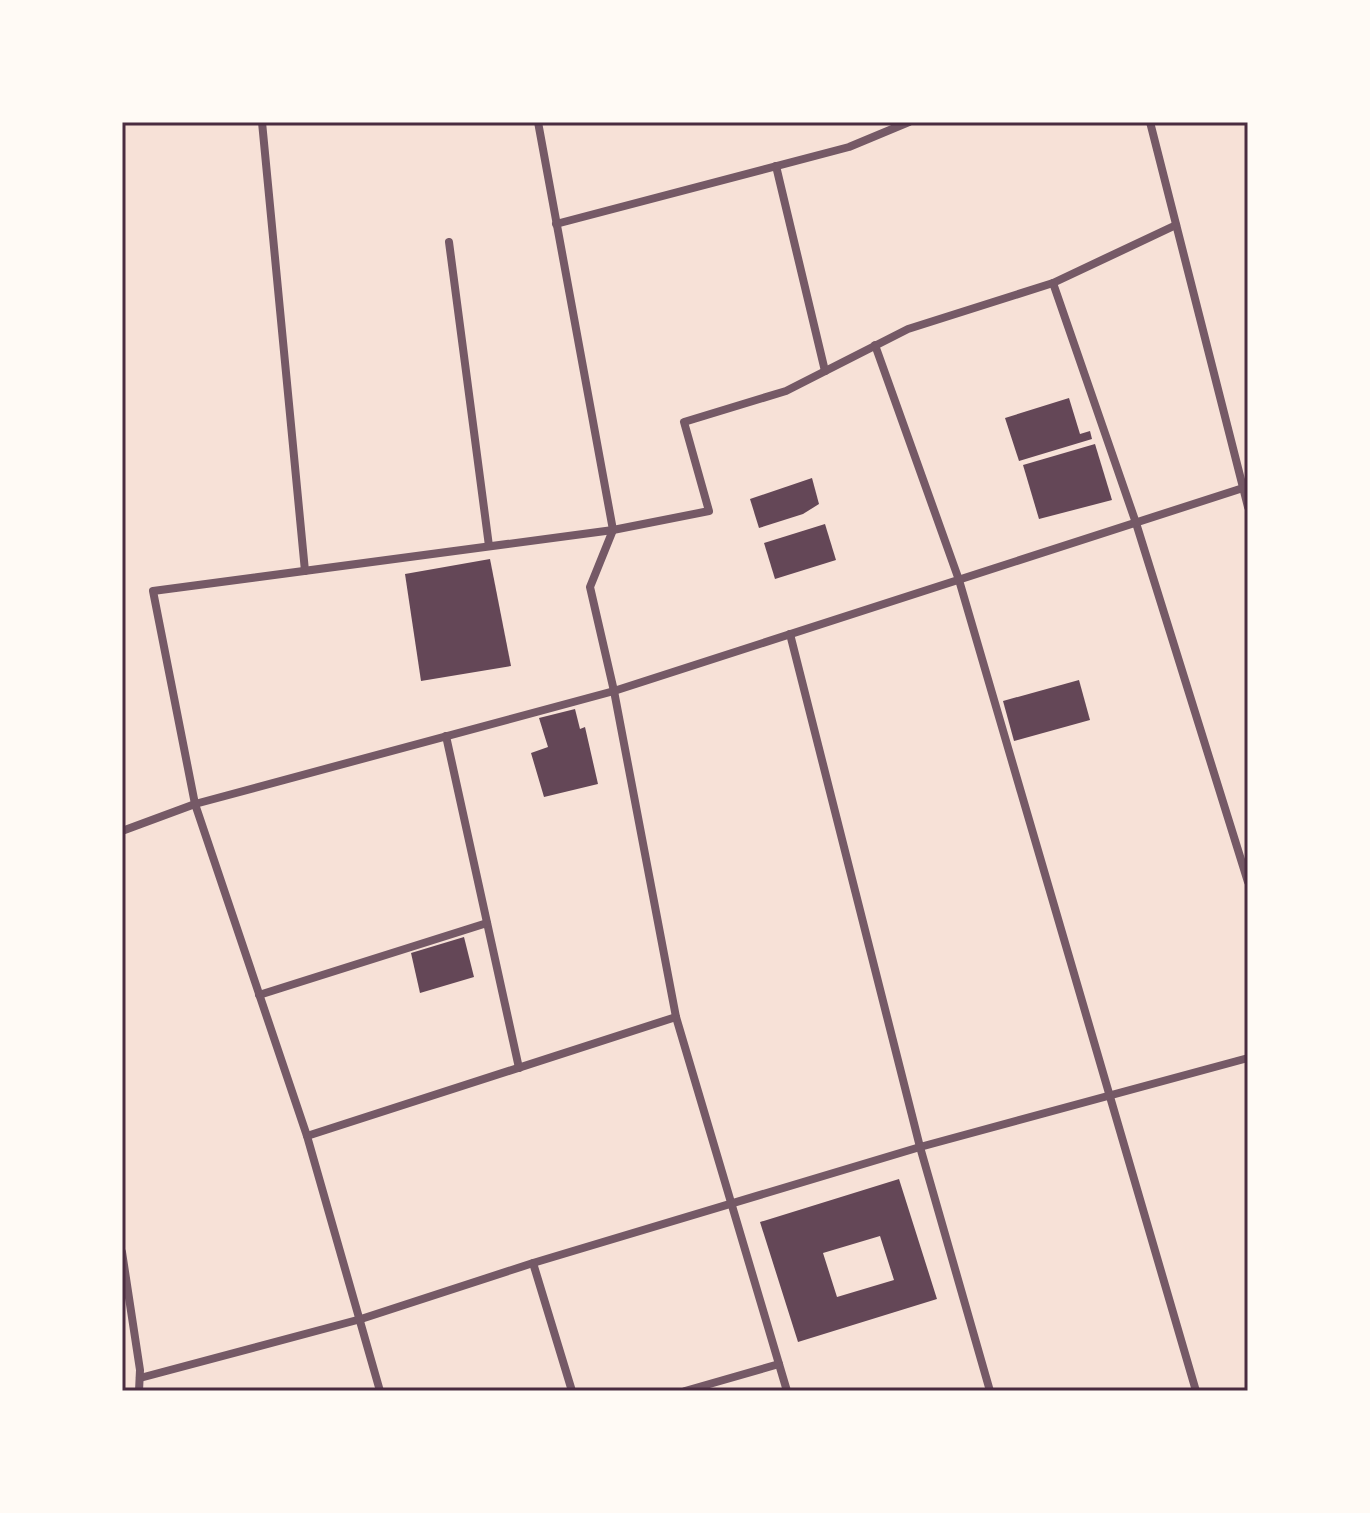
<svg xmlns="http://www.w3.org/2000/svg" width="1370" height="1513" font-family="'DejaVu Sans',sans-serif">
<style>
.building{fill:#644757;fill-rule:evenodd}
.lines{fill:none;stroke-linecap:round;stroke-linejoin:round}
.minor{stroke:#755966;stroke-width:8}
.neatline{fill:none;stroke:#4a2c40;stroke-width:3}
</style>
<rect width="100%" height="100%" fill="#f7e1d7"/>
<g class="building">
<polygon points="1069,398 1080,434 1090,431 1092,439 1019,461 1005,418"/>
<polygon points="1095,444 1112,500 1039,519 1023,465"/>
<polygon points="812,478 819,504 803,514 759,528 750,499"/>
<polygon points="825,524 836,560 775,579 764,543"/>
<polygon points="490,559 511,666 421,681 405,574"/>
<polygon points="1079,680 1090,720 1014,741 1003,701"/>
<polygon points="575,709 580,729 585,727 598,784 544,797 531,753 548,747 539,718"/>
<polygon points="464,937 474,977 420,993 411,953"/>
<path d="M899,1179l38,120 -139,43 -38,-120zM880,1236l14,44 -57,17 -14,-44z"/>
</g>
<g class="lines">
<g class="minor">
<polyline points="262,122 305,571"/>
<polyline points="538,122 613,530 590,587 614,691 676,1017 787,1391"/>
<polyline points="1150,122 1248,507"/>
<polyline points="776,166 825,371"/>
<polyline points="556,224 849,147 909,122"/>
<polyline points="449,242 489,546"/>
<polyline points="1053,283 1136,523 1248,882"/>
<polyline points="875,345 959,580 1196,1391"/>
<polyline points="790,634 920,1147 990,1391"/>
<polyline points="446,736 519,1068"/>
<polyline points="122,831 195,804 614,691 1243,488"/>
<polyline points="259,995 487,923"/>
<polyline points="307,1136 676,1017"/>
<polyline points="122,1252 140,1370 139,1391"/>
<polyline points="533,1263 572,1391"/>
<polyline points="140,1378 361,1319 533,1263 920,1147 1248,1058"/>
<polyline points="380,1391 307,1136 195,804 153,591 613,530 709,511 684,422 786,391 908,329 1053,283 1176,225"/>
<polyline points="685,1391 779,1364"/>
</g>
</g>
<rect width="1370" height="1513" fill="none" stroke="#fffaf5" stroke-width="248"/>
<rect x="124" y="124" width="1122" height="1265" class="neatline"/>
</svg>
